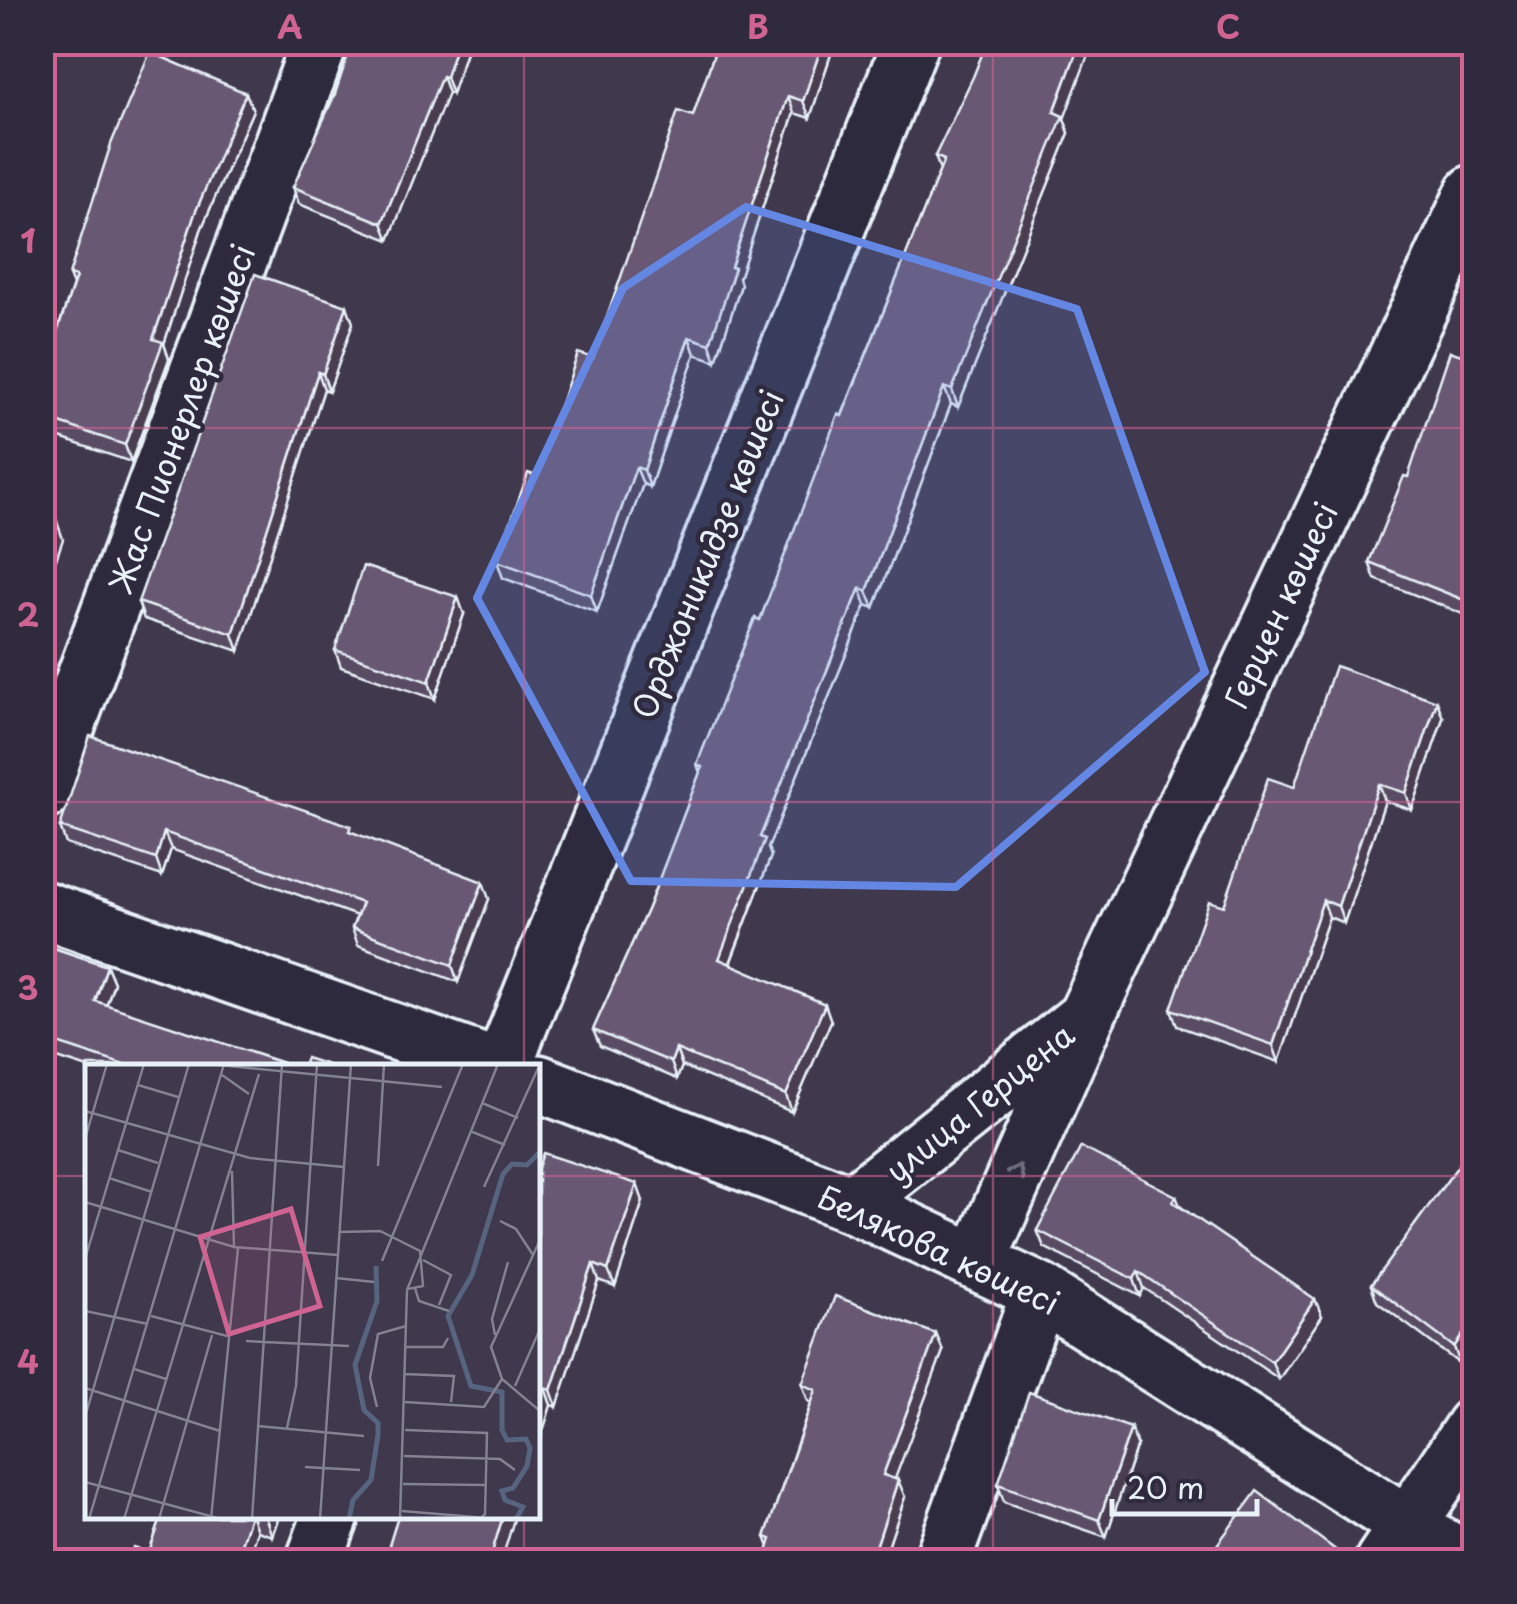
<svg xmlns="http://www.w3.org/2000/svg" width="1517" height="1604" font-family="'Playpen Sans',sans-serif">
<style>
.lines{fill:none;stroke-linecap:round;stroke-linejoin:round}
.minor-casing{stroke:#e8f1f8;stroke-width:62}
.minor{stroke:#2f2a3d;stroke-width:55}
.wall{fill:#594c63;stroke:#e8f1f8;stroke-width:2.5}
.shaded-wall{fill:#493e50;stroke:#e8f1f8;stroke-width:2.5}
.building{fill:#685873;stroke:#e8f1f8;stroke-width:2.5}
.oneway{stroke:#70707e}
.marked{fill:#6487e3;fill-opacity:0.2;stroke:#6487e3;stroke-width:8;stroke-linejoin:round}
.grid{fill:none;stroke:#cf6492;stroke-width:2.5;stroke-opacity:0.55}
.labels{text-anchor:middle;dominant-baseline:central;stroke-width:9;stroke-linejoin:round;paint-order:stroke}
.street-label{font-size:32px;fill:#e8f1f8;stroke:#2f2a3d}
.inset-river{fill:none;stroke:#576480;stroke-width:5}
.inset-road{fill:none;stroke:#838291;stroke-width:2.5}
.view{fill:#cf6492;fill-opacity:0.15;stroke:#cf6492;stroke-width:5}
.inset-edge{fill:none;stroke:#e8f1f8;stroke-width:5}
.neatline{fill:none;stroke:#cf6492;stroke-width:4}
.grid-label{font-size:32px;text-anchor:middle;font-weight:bold;fill:#cf6492}
</style>
<rect width="100%" height="100%" fill="#40384d"/>
<filter id="ink" filterUnits="userSpaceOnUse"><feTurbulence type="fractalNoise" baseFrequency=".01" numOctaves="2"/><feDisplacementMap in="SourceGraphic" scale="20" xChannelSelector="R" yChannelSelector="G"/><feConvolveMatrix kernelMatrix="1 2 1 2 8 2 1 2 1" color-interpolation-filters="sRGB"/></filter>
<g filter="url(#ink)">
<g class="lines">
<defs>
<g id="minor">
<polyline points="42,793 320,42"/>
<polyline points="42,909 493,1066"/>
<polyline points="503,1066 911,42"/>
<polyline points="538,1083 852,1204 1040,1292 1467,1562"/>
<polyline points="852,1204 1080,1022"/>
<polyline points="978,1260 1086,1017 1474,193"/>
<polyline points="314,1562 331,1516"/>
<polyline points="942,1562 1040,1292"/>
<polyline points="1383,1562 1474,1426"/>
</g>
</defs>
<use href="#minor" class="minor-casing"/>
<use href="#minor" class="minor"/>
</g>
<g class="wall">
<polygon points="469,42 452,94 448,93 389,240 299,204 293,187"/>
<polygon points="718,42 835,42 810,118 794,113 739,278 741,285 716,361 695,354 650,487 643,484 597,612 503,578 497,561 593,358 693,116"/>
<polygon points="253,110 201,230 164,344 169,359 131,462 42,432 42,376 73,285 69,275"/>
<polygon points="1064,119 1069,133 958,407 951,404 874,608 866,605 768,848 771,856 730,964 831,1021 792,1112 682,1066 677,1079 600,1046 593,1030 648,908 700,773 697,764 760,620 940,170 935,156"/>
<polygon points="353,323 329,391 324,389 239,651 144,619 138,602"/>
<polygon points="1474,324 1474,607 1470,617 1375,579 1369,562 1464,356"/>
<polygon points="464,614 435,699 341,667 335,650"/>
<polygon points="1443,718 1412,810 1385,801 1344,923 1329,917 1279,1062 1177,1026 1171,1009 1224,906 1294,787"/>
<polygon points="60,827 353,833 489,899 458,982 358,945 352,928 357,916 171,849 162,876 66,844"/>
<polygon points="42,944 107,966 114,983 106,1005 292,1066 88,1066 88,1068 42,1053"/>
<polygon points="1474,1144 1460,1364 1377,1302 1371,1285"/>
<polygon points="538,1168 643,1201 615,1287 599,1281 557,1407 551,1405 538,1447"/>
<polygon points="1176,1196 1180,1206 1322,1316 1279,1379 1144,1288 1140,1296 1044,1247 1037,1230"/>
<polygon points="936,1334 943,1351 894,1479 905,1497 883,1562 764,1562 769,1547 765,1537 811,1403 808,1401 802,1384"/>
<polygon points="1137,1445 1106,1537 1004,1502 998,1484"/>
<polygon points="162,1516 279,1516 272,1536 257,1531 149,1553"/>
</g>
<g class="shaded-wall">
<polygon points="457,42 469,42 452,94 446,77"/>
<polygon points="823,42 835,42 810,118 803,101"/>
<polygon points="1080,42 1093,42 1064,119 1069,133 958,407 952,390"/>
<polygon points="442,76 448,93 389,240 382,223"/>
<polygon points="246,93 253,110 201,230 164,344 169,359 131,462 125,445 153,339 195,213"/>
<polygon points="788,96 794,113 739,278 741,285 716,361 710,344 731,267"/>
<polygon points="347,306 353,323 329,391 323,374"/>
<polygon points="689,337 695,354 650,487 644,470"/>
<polygon points="318,372 324,389 239,651 233,634"/>
<polygon points="944,387 951,404 874,608 867,591"/>
<polygon points="636,467 643,484 597,612 591,595"/>
<polygon points="57,522 63,539 42,601 42,565"/>
<polygon points="1474,574 1474,607 1470,617 1464,600"/>
<polygon points="860,588 866,605 768,848 771,856 725,976 719,959 760,837"/>
<polygon points="458,597 464,614 435,699 429,682"/>
<polygon points="1437,701 1443,718 1412,810 1406,793"/>
<polygon points="1379,784 1385,801 1344,923 1338,906"/>
<polygon points="164,832 171,849 162,876 156,859"/>
<polygon points="483,882 489,899 458,982 452,965"/>
<polygon points="1323,900 1329,917 1279,1062 1273,1045"/>
<polygon points="107,966 114,983 102,1018 95,1001"/>
<polygon points="825,1004 831,1021 792,1112 786,1095"/>
<polygon points="676,1049 682,1066 677,1079 671,1062"/>
<polygon points="637,1184 643,1201 615,1287 608,1270"/>
<polygon points="593,1264 599,1281 557,1407 551,1390"/>
<polygon points="1138,1271 1144,1288 1140,1296 1134,1279"/>
<polygon points="1315,1299 1322,1316 1279,1379 1272,1362"/>
<polygon points="1474,1319 1474,1344 1460,1364 1454,1347"/>
<polygon points="936,1334 943,1351 890,1492 883,1475"/>
<polygon points="545,1388 551,1405 538,1447 538,1411"/>
<polygon points="1131,1428 1137,1445 1106,1537 1099,1520"/>
<polygon points="898,1480 905,1497 883,1562 871,1562"/>
<polygon points="250,1516 252,1516 257,1531 247,1562 235,1562"/>
<polygon points="267,1516 279,1516 272,1536 266,1519"/>
<polygon points="503,1516 515,1516 501,1562 489,1562"/>
</g>
<g class="building">
<polygon points="352,42 457,42 446,77 442,76 382,223 293,187 335,94"/>
<polygon points="718,42 823,42 803,101 788,96 731,267 735,268 710,344 689,337 644,470 636,467 591,595 497,561 528,473 537,476 578,353 593,358 678,111 693,116"/>
<polygon points="987,42 1080,42 1054,112 1063,116 952,390 944,387 867,591 860,588 760,837 765,839 719,959 825,1004 786,1095 676,1049 671,1062 593,1030 648,908 702,767 697,764 755,618 760,620 838,414 842,416 944,160 935,156 973,77"/>
<polygon points="150,52 246,93 195,213 153,339 163,342 125,445 42,417 42,376 76,277 69,275 111,144"/>
<polygon points="255,274 347,306 323,374 318,372 233,634 138,602"/>
<polygon points="1474,324 1474,574 1464,600 1369,562 1404,476 1408,477 1450,351 1464,356"/>
<polygon points="42,517 57,522 42,565"/>
<polygon points="363,566 458,597 429,682 335,650"/>
<polygon points="1335,666 1437,701 1406,793 1379,784 1338,906 1323,900 1273,1045 1171,1009 1209,901 1224,906 1268,778 1294,787"/>
<polygon points="90,736 351,826 349,831 483,882 452,965 352,928 362,903 164,832 156,859 60,827"/>
<polygon points="42,944 107,966 95,1001 292,1066 127,1066 42,1038"/>
<polygon points="306,1058 331,1066 303,1066"/>
<polygon points="1474,1144 1474,1319 1454,1347 1371,1285"/>
<polygon points="1081,1147 1176,1196 1173,1202 1315,1299 1272,1362 1138,1271 1134,1279 1037,1230"/>
<polygon points="543,1153 637,1184 608,1270 593,1264 551,1390 545,1388 538,1411 538,1168"/>
<polygon points="835,1296 936,1334 883,1475 898,1480 871,1562 764,1562 771,1539 765,1537 816,1390 802,1384"/>
<polygon points="1029,1392 1131,1428 1099,1520 998,1484"/>
<polygon points="1257,1491 1341,1554 1335,1562 1205,1561"/>
<polygon points="162,1516 250,1516 235,1562 129,1562 134,1548 149,1553"/>
<polygon points="398,1516 503,1516 489,1562 384,1562"/>
</g>
<defs><path id="oneway-chevron" d="M-2-3.5L2.5 0L-2 3.5" fill="none" stroke-width="1.6" stroke-linecap="round" stroke-linejoin="round" transform="scale(2.5)"/></defs>
<use class="oneway" href="#oneway-chevron" transform="translate(1017 1171) rotate(-66)"/>
</g>
<path class="marked" d="M746,207l331,102 128,363 -249,215 -325,-6 -154,-283 146,-310z"/>
<path class="grid" d="M524,42v1024M993,42v1520M42,428h1432M42,802h1432M42,1176h46M538,1176h936M524,1516v46"/>
<g class="labels">
<g class="street-label">
<text transform="translate(181 418) rotate(-70)">Жас Пионерлер көшесі</text>
<text transform="translate(707 554) rotate(-68)">Орджоникидзе көшесі</text>
<text transform="translate(1280 605) rotate(-65)">Герцен көшесі</text>
<text transform="translate(979 1102) rotate(-39)">улица Герцена</text>
<text transform="translate(939 1249) rotate(25)">Белякова көшесі</text>
</g>
</g>
<g transform="translate(85 1064)">
<rect width="455" height="455" fill="#40384d"/>
<path class="inset-river" d="M264,455l4,-19 18,-20 7,-45v-12l-14,-13 -9,-45 22,-64 -1,-35M431,455l7,-12 -18,-7 -3,-9 11,-3 14,-22 3,-18 -4,-9 -19,1 -5,-10v-38l-31,-6 -23,-70 24,-41 31,-101 9,-10 15,1 13,-13"/>
<path class="inset-road" d="M124,0l233,23M137,11l27,19M53,21l40,12M397,39l36,15M0,47l165,47 94,9M385,67l35,14M0,75l22,-75M33,86l40,13M293,102l6,-102M147,107l2,76M24,114l43,14M399,123l56,-123M0,138l149,45 104,8M415,157l16,8 17,26M254,168l41,-1 40,20 3,35 -15,3M455,176l-49,107 11,32 38,32M0,195l59,-195M338,196l28,15 -12,30M297,197l81,-197M251,214l38,4M330,224l4,13 30,10M0,247l63,13M66,252l76,20M410,271l-3,-16 16,-57M161,277l103,5M320,283h38l5,-9M49,305l32,10M320,310l49,2 -3,26M430,322l25,-57M0,324l135,43M320,338l79,5 18,-28M292,343l-7,-29 8,-44 28,-8M0,353l104,-353M173,362l106,10M202,364l9,-42 21,-322M320,366l82,3 -2,81 -5,5M319,392l96,3 15,11M220,403l55,3M0,418l136,37M318,420l82,1M317,447l97,8M4,455l135,-455M39,455l135,-445M74,455l53,-184M126,455l27,-271M167,455l30,-455M235,455l31,-455M315,455l7,-229 91,-226"/>
<path class="view" d="M206,145l29,97 -91,28 -29,-97z"/>
<rect width="455" height="455" class="inset-edge"/>
</g>
<rect width="1517" height="1604" fill="none" stroke="#2f2a3d" stroke-width="110"/>
<path d="M1112 1499v15h145v-15" fill="none" stroke="#e8f1f8" stroke-width="5"/>
<text x="1127" y="1499" font-size="30" fill="#e8f1f8" stroke="#2f2a3d" stroke-width="8" paint-order="stroke">20 m</text>
<rect x="55" y="55" width="1407" height="1494" class="neatline"/>
<g class="grid-label">
<text x="290" y="39">A</text>
<text x="758" y="39">B</text>
<text x="1228" y="39">C</text>
<text x="28" y="253">1</text>
<text x="28" y="627">2</text>
<text x="28" y="1000">3</text>
<text x="28" y="1374">4</text>
</g>
</svg>
